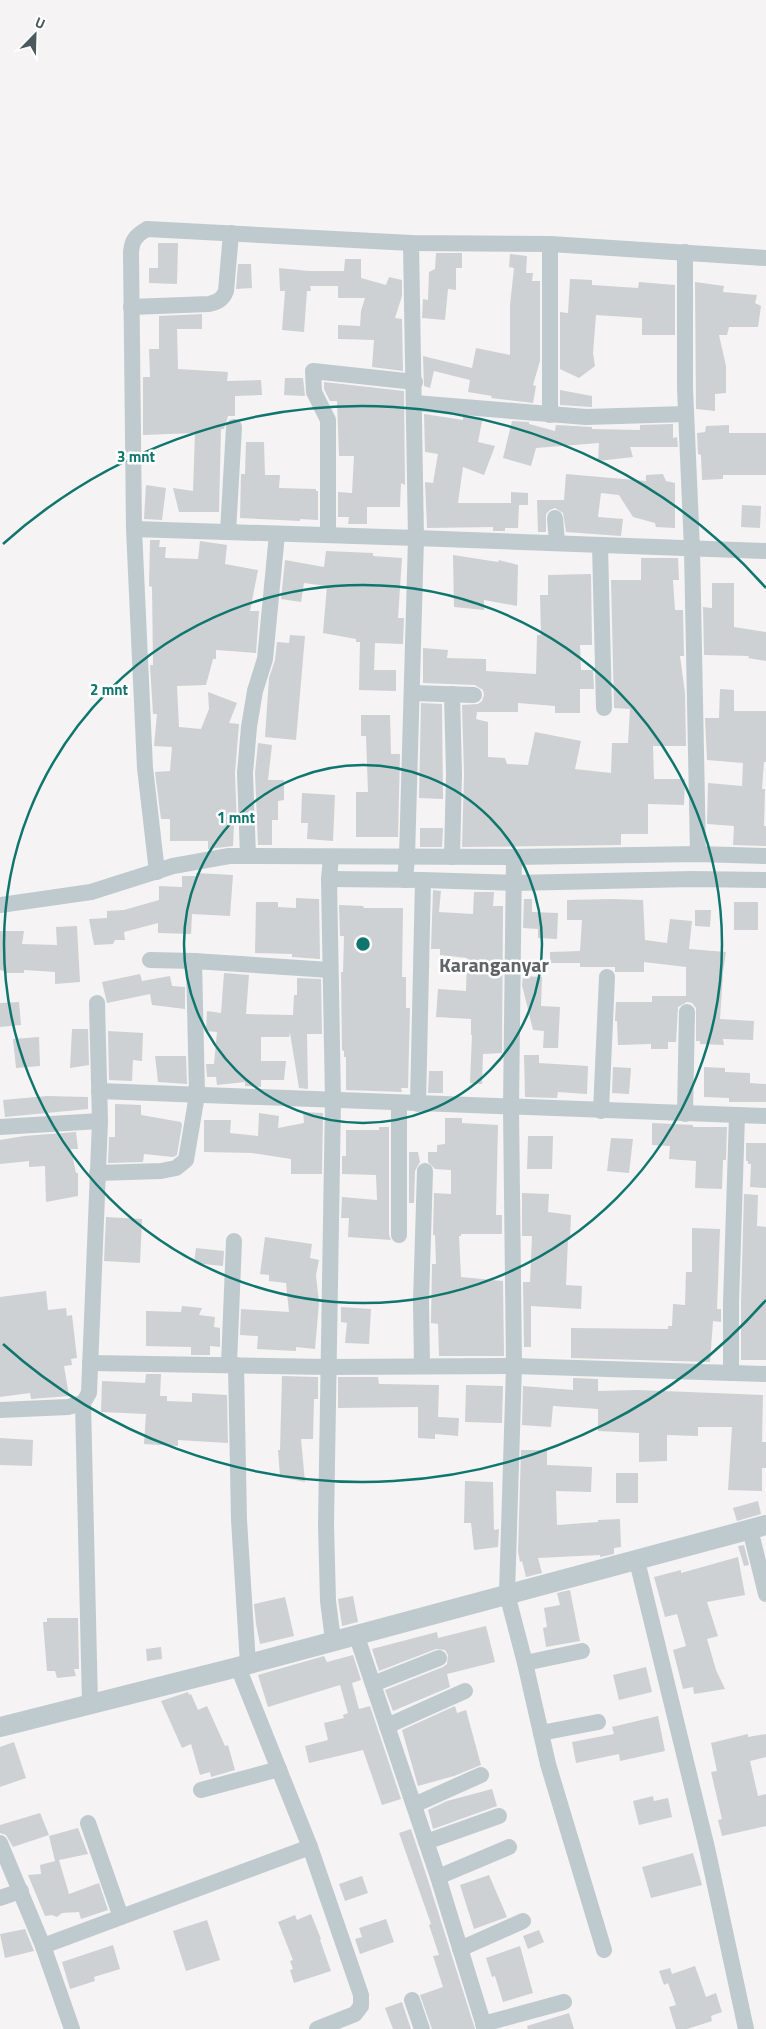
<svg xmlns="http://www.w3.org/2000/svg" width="766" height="2029" font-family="'Titillium Web',sans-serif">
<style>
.building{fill:#cdd1d4}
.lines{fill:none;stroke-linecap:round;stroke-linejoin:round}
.minor{stroke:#bfcace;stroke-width:16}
.tertiary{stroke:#bfcace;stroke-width:20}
.ring{fill:none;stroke:#0f766e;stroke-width:2.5}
.labels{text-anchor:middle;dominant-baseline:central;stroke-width:5;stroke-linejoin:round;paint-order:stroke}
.quarter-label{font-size:20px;font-weight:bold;fill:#5f6467;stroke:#fff}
.centre{fill:#0f766e;stroke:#fff;stroke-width:2.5}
.ring-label{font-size:15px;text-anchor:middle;font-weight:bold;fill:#0f766e;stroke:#fff;stroke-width:5;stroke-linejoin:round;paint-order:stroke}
</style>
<rect width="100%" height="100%" fill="#f5f3f3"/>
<g class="building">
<polygon points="158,243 178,243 177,284 149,283 149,268 158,268"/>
<polygon points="436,253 462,253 462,268 456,268 456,290 448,289 445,320 422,318 423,299 428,300 429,272 435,269"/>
<polygon points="510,254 527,256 526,273 533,273 532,281 540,281 540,361 533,385 536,386 533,403 491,398 492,396 468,392 470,380 434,371 430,388 424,386 423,356 472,368 476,348 510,355 510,305 514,268 509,267"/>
<polygon points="345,259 361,259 361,278 386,285 389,277 402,280 402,296 395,318 402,319 403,371 372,367 374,340 338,339 338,325 360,326 361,311 365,298 338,298 338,286 310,286 311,291 307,291 304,332 282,330 285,291 280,291 279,268 309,271 344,271"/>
<polygon points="238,264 251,264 252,288 236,289"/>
<polygon points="570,279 592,280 592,285 638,288 639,282 675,285 675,335 642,335 642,318 596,315 593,353 595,366 579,378 560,369 560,312 568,313"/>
<polygon points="695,282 724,286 723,292 757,295 755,303 761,306 758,327 729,327 727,335 719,335 726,366 726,393 715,394 715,411 696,409"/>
<polygon points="202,314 202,329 177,329 178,369 228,372 227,381 261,380 262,395 235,396 235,416 228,416 224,429 221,429 219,512 179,512 173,488 193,491 195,433 143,435 143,377 150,377 149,349 159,349 159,316"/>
<polygon points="285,378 303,378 305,396 284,395"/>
<polygon points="324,382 404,391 405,485 401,483 400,507 367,507 367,524 348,524 349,517 338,517 338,492 352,493 354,456 339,456 337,401 330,401 324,389"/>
<polygon points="560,390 592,396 592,407 560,405"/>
<polygon points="424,414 463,420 463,417 466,417 482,421 478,442 495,446 484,475 463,467 458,503 511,503 511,492 528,493 528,505 519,505 518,528 505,528 505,531 493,531 493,527 427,528 425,482 433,483 438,454 425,452"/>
<polygon points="512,421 529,422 529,424 555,431 556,425 592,427 592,429 640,430 640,425 673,424 673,438 677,437 678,447 630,447 633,457 598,461 599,443 536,448 531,466 503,458"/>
<polygon points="729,425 729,433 766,433 766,475 723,475 723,479 702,480 701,455 698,454 697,433 705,432 706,426"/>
<polygon points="246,442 264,442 265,475 280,475 279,488 316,489 316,491 318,491 318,520 300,519 300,521 240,518 241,474 245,474"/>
<polygon points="566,474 646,481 646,475 663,474 666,481 675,483 675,528 656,527 655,523 633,517 619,495 601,493 598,517 623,519 621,536 566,532 563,513 555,508 550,510 546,514 546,532 538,532 537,500 564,500"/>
<polygon points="146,485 166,488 162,520 144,519"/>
<polygon points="742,505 761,506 760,528 741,527"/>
<polygon points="150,540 160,540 159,547 166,547 165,558 198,559 200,541 227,545 225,564 258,570 250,611 259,611 256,653 216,650 216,659 213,659 206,685 177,686 179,727 201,729 209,709 208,692 237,703 229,723 239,724 235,773 237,826 234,825 233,846 208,849 208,841 170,841 170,819 161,819 155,772 170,771 172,747 154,746 157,714 153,714 150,665 153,665 152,587 149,586"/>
<polygon points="326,551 373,553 373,556 402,558 398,618 404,618 403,644 375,643 374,670 396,670 396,691 359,690 360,642 356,642 356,639 323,633 327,586 304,583 301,602 281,599 285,560 324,567"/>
<polygon points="453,555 498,562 499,560 518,565 517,606 484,600 484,610 454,607"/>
<polygon points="641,558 678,558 679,580 673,580 675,610 683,610 684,656 680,656 685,693 686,746 653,746 654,779 685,779 684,805 648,804 648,834 621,834 621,845 462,847 464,774 462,705 478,704 482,701 484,695 483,690 475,685 423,683 423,648 448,650 447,658 486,659 486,671 536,674 537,635 541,635 540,595 548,595 548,575 591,574 592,645 580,645 581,670 593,670 594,689 580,689 580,713 555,713 555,706 518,703 518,712 477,712 476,719 488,722 488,757 505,758 507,764 528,765 535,732 581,741 575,769 611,773 612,743 628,743 630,709 614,708 611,580 641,580"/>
<polygon points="712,583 734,583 734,627 766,632 766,661 748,658 749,656 704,655 703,607 712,608"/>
<polygon points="290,635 305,636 296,740 265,737 269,678 275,660 277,642 289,643"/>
<polygon points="720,689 734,690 734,711 766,711 766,762 764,762 762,789 765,789 764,826 766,826 766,846 733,845 734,826 707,824 708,783 742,786 743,763 707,760 705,718 719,718"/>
<polygon points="421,703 442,704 443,799 419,798"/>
<polygon points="361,715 390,715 391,754 400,754 398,837 356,837 356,792 368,792 366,736 361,736"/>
<polygon points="258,743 272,745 268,780 284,780 284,800 278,801 278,820 272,820 272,845 258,845 255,773"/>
<polygon points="302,793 335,795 333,841 307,839 308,823 301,823"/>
<polygon points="420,828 443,828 442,847 420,847"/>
<polygon points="196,873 233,875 230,916 192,914 191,934 158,933 158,923 124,932 125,940 115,940 113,944 94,945 89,919 107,918 107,911 124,910 159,900 159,886 182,887 182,876 196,876"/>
<polygon points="433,890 441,891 439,912 473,914 474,892 494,892 493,906 503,906 502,1053 483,1054 482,1084 470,1083 472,1035 471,1035 471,1019 436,1017 438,989 466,991 467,958 440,955 440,949 431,949"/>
<polygon points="296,898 319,899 320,959 292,957 292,954 255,953 256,902 278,902 278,907 296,908"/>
<polygon points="524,899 532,899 532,912 558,913 557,939 538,938 538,929 523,928"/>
<polygon points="612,899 643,900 645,940 667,943 670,919 692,921 689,949 726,952 723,972 720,1019 754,1021 753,1040 723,1039 724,1045 700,1044 700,1041 696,1041 696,1008 692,1003 687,1002 678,1007 676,1042 668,1042 668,1049 651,1049 651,1044 618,1045 617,1021 615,1021 616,1002 652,1002 652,996 686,996 686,967 644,962 644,972 615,972 615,967 580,967 580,963 550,963 550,952 580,951 582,920 567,920 567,900"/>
<rect x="734" y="902" width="24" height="28"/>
<polygon points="339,905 363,906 364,908 403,908 402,977 406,977 406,1008 410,1008 408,1088 401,1088 402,1092 346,1090 346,1057 344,1057 344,1051 342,1050 341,972 343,972 344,936 340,936"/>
<polygon points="695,910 711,910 710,927 695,926"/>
<polygon points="77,926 80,982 55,984 55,972 24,970 24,973 5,973 5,971 0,970 0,931 24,931 22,944 57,945 56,927"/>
<polygon points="224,973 249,975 246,1014 293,1015 294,995 297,995 297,978 321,979 322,1034 307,1034 308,1089 299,1088 290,1033 289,1037 261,1037 261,1061 286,1061 284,1080 261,1080 261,1087 245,1086 245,1082 217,1085 216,1077 207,1077 206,1064 214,1064 217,1032 206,1031 207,1011 221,1013"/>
<polygon points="140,974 142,981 170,976 172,986 185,987 185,1009 152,1005 150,994 107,1003 102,982"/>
<polygon points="523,976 542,977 541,1006 560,1007 558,1048 543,1048 544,1031 533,1030 522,985"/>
<polygon points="19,1002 21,1025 0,1027 0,1003"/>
<polygon points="72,1029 88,1029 89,1065 70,1068"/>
<polygon points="108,1031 143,1033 142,1061 133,1060 132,1081 109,1080"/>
<polygon points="39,1037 40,1066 16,1068 13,1039"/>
<polygon points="524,1055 539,1055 539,1063 588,1066 587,1094 558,1092 557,1098 525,1097"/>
<polygon points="155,1056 186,1056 187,1084 158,1082"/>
<polygon points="613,1067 631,1068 629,1094 612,1093"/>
<polygon points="704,1067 725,1068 725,1072 750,1073 750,1083 766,1084 766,1102 729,1102 729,1098 704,1097"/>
<polygon points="429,1071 443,1071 443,1093 428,1093"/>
<polygon points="47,1096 88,1097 88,1109 5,1117 3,1100"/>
<polygon points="115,1104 141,1105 141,1115 181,1122 182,1125 177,1155 173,1157 144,1154 143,1162 108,1163 109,1137 115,1137"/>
<polygon points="303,1112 323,1113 322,1174 291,1174 291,1159 252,1153 204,1152 204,1120 231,1120 230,1133 258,1136 259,1113 279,1116 278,1128 304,1123"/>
<polygon points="445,1118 462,1118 462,1123 498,1125 496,1215 502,1215 502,1234 461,1234 461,1236 459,1236 461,1277 503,1281 504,1356 439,1356 438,1324 431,1323 432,1264 436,1264 435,1235 433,1235 434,1193 451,1194 451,1170 435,1169 428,1162 428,1152 437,1152 437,1145 445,1144"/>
<polygon points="652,1123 693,1125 693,1127 727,1127 726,1160 723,1160 722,1189 695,1188 696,1161 669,1159 670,1146 652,1145"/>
<polygon points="379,1127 389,1127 389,1235 391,1240 348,1237 349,1218 341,1218 342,1197 377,1200 376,1175 342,1174 342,1156 346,1156 346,1130 379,1130"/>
<polygon points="76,1132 78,1149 71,1149 76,1173 78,1173 78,1196 46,1202 45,1166 29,1167 29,1161 0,1164 0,1140 24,1136"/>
<polygon points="528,1136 553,1136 552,1169 527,1169"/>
<polygon points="611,1138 633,1139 629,1173 607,1171"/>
<polygon points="746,1143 766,1143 766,1188 750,1187 751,1164 748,1164 748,1161 746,1161"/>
<polygon points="409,1152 418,1152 420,1162 415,1171 414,1203 409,1203"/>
<polygon points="522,1193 549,1194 548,1212 571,1215 570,1239 568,1239 566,1285 582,1286 581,1309 531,1306 531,1347 524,1347 523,1282 530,1282 532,1236 522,1236"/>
<polygon points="744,1194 758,1195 757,1226 766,1227 766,1360 741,1360 741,1303"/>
<polygon points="106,1217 142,1219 140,1263 104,1261"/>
<polygon points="692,1228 720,1229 717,1309 721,1309 721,1322 713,1321 710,1362 571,1358 571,1328 668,1329 668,1326 672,1326 673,1304 685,1305 686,1272 692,1272"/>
<polygon points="265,1237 312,1244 310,1258 319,1260 316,1275 319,1303 315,1349 296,1347 296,1351 257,1349 258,1336 240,1335 241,1309 289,1312 286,1283 269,1281 269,1275 260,1274"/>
<polygon points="196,1248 224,1251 223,1266 194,1263"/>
<polygon points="46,1291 48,1310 66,1308 67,1316 72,1315 77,1358 71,1359 72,1365 64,1366 69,1396 31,1399 30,1393 0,1397 0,1297"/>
<polygon points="182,1306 202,1308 199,1315 215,1317 214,1327 220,1328 220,1347 210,1346 210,1355 191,1355 191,1347 146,1346 146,1311 181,1312"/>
<polygon points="341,1307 371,1309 369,1344 345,1343 347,1323 341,1322"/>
<polygon points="146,1374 161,1374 160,1396 167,1396 167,1401 192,1402 192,1393 227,1395 228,1443 178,1440 178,1446 144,1444 146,1414 101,1412 102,1381 145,1383"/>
<polygon points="282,1376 318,1377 318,1399 314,1399 313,1439 301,1439 305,1482 280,1477 278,1450 280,1450"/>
<polygon points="338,1377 378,1377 379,1384 439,1385 438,1417 459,1418 458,1436 435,1434 435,1439 418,1438 418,1407 338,1408"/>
<polygon points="573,1378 598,1379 598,1391 638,1390 763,1395 762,1442 766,1442 766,1468 762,1468 762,1491 728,1490 732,1427 698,1427 698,1436 667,1435 667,1461 639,1462 639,1433 598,1431 598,1409 553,1406 551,1427 522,1425 523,1386 573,1390"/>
<polygon points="466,1385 503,1386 502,1423 465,1422"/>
<polygon points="0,1438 33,1440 32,1466 0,1465"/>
<polygon points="521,1450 547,1450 547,1465 592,1467 591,1492 556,1491 557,1525 598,1522 598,1520 620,1519 621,1547 614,1548 614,1554 600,1557 600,1555 538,1558 542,1573 526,1577 522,1561 520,1562 518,1552"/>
<rect x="616" y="1473" width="22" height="30"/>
<polygon points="465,1481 493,1482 494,1530 499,1529 498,1547 474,1550 471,1523 464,1523"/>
<polygon points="758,1501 761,1514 737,1521 733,1508"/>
<polygon points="744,1545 749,1565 744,1566 738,1546"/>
<polygon points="738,1557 745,1595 707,1602 718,1636 707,1639 716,1670 725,1689 694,1694 693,1687 683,1689 673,1650 686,1646 677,1614 665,1617 654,1577 681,1570 681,1573"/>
<polygon points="570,1590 580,1641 546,1647 543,1628 547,1627 544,1608 560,1605 557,1593"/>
<polygon points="353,1596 358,1622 342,1626 338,1599"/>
<polygon points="285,1597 294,1636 260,1644 256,1624 254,1604"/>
<polygon points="47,1618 78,1618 79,1669 74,1669 76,1676 57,1678 55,1671 47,1671 43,1622 47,1622"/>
<polygon points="486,1626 495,1662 447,1674 450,1687 393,1711 385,1690 443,1667 447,1664 448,1655 445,1650 436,1649 379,1671 372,1649 437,1632 438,1638"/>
<polygon points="161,1647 162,1659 147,1661 146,1649"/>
<polygon points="353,1655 361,1680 352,1683 359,1709 370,1706 401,1799 382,1805 363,1750 309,1763 305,1746 328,1740 324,1723 344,1718 343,1715 348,1713 340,1685 268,1707 258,1675 324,1656 327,1662"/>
<polygon points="646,1667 652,1692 619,1700 613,1675"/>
<polygon points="188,1692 189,1695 191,1694 198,1710 207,1706 225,1746 228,1745 235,1770 211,1777 210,1772 200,1775 191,1744 182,1748 161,1701"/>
<polygon points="455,1706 457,1713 466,1710 481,1765 454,1776 418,1786 402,1730"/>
<polygon points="658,1716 665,1751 620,1761 619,1754 576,1763 572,1742 614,1734 612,1727"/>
<polygon points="748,1734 748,1737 766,1734 766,1757 750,1761 758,1796 766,1794 766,1826 722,1836 718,1820 722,1819 711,1772 717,1771 711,1743"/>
<polygon points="14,1742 26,1778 0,1787 0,1747"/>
<polygon points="492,1789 497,1806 433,1829 428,1810 447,1801"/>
<polygon points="653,1796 654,1801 668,1798 672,1817 639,1825 633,1801"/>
<polygon points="40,1813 49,1835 13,1847 6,1835 0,1833 0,1825"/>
<polygon points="78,1828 88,1854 59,1860 69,1894 99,1883 108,1910 81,1919 79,1912 62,1913 57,1917 52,1915 45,1916 28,1875 41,1874 40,1865 55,1861 49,1836"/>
<polygon points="411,1829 428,1880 475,2029 432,2029 420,1995 443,1987 433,1956 439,1955 429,1925 431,1924 399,1833"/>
<polygon points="693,1853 702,1885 651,1898 642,1867"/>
<polygon points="489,1875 507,1917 474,1929 460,1885"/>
<polygon points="362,1876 368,1893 345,1901 339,1884"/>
<polygon points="311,1914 321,1939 320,1940 331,1971 294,1983 290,1970 293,1969 290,1961 293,1960 278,1922 295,1915 297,1920"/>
<polygon points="386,1919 394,1942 360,1954 355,1939 362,1937 359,1928"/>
<polygon points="207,1920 220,1960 186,1971 173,1931"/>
<polygon points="25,1929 34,1951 5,1958 0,1934"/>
<polygon points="539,1930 544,1942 528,1949 523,1936"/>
<polygon points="113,1945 120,1969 94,1977 95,1981 70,1989 62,1962"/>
<polygon points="520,1946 533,1993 503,2002 495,1976 492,1977 486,1958"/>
<polygon points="695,1966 706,1997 716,1993 722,2012 711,2016 712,2021 687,2029 676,2029 669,2007 676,2005 668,1983 664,1985 659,1971 670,1968 672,1974"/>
<polygon points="402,2002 411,2029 393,2029 385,2008"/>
<polygon points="569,2013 574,2029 528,2029 527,2026"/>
</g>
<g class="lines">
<g class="minor">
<polyline points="685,252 685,388 692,549 698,854"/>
<path d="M131,307l78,-3c9,-2 14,-5 17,-13l5,-58"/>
<polyline points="415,403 586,417 686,414"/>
<polyline points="550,415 550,244"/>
<polyline points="555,518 557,543"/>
<polyline points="134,529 416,538 766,551"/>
<polyline points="228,532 234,427"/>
<polyline points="328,535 328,420 314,392 313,371 415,382"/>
<polyline points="600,545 604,708"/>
<polyline points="412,693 474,695"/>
<polyline points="452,694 454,774 452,857"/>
<polyline points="248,856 245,773 249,727 255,691 265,659 277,534"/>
<polyline points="331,857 329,879 333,1101 326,1524 328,1601 333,1640"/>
<polyline points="514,857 511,1108 514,1366 507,1594 525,1663 548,1764 604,1950"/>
<path d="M157,872l-12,-104 -11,-239 -3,-277c1,-13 6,-17 16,-23l264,14 139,1 216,14"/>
<polyline points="329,879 423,880 514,883 692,879 766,880"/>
<polyline points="405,880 407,857 416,538 411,243"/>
<polyline points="0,905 91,892 173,866 229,856 514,857 698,854 766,856"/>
<polyline points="194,961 330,970"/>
<polyline points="99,1091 766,1116"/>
<polyline points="399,1103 399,1235"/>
<polyline points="418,1104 423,880"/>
<polyline points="601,1111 607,977"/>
<polyline points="685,1114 687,1012"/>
<polyline points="0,1127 100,1121"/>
<polyline points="97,1173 161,1171 176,1168 186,1160 197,1095 194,961 150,960"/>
<polyline points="90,1363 328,1367 514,1366 766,1374"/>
<polyline points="229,1364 234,1241"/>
<polyline points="236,1365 239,1520 248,1664"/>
<polyline points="422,1365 421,1302 425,1171"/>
<polyline points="731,1373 731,1303 737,1116"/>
<polyline points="83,1403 90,1704"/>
<polyline points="0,1410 68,1407 83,1403 89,1393 100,1121 97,1003"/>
<polyline points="750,1529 766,1594"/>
<polyline points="637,1561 707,1848 746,2029"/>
<polyline points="356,1634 438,1877 485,2029"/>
<polyline points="525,1663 582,1651"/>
<polyline points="238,1667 310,1847 361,1995 361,2006 355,2014 317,2029"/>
<polyline points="373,1684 439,1658"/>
<polyline points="387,1726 465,1691"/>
<polyline points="541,1733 598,1722"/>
<polyline points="201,1790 279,1769"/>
<polyline points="414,1805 481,1775"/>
<polyline points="88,1823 121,1917"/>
<polyline points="426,1842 499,1816"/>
<polyline points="0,1843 43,1946 72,2029"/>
<polyline points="438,1877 509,1847"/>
<polyline points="0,1898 21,1891"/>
<polyline points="43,1946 310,1847"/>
<polyline points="460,1949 523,1921"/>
<polyline points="412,2000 422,2029"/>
<polyline points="483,2024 564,2002"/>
</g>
<polyline class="tertiary" points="0,1727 238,1667 766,1525"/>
</g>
<g class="ring">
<circle cx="363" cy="944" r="179"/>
<circle cx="363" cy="944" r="359"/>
<path d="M766 1300A538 538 0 0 1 3 1344M3 544A538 538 0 0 1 766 588"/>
</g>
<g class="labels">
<g class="quarter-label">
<text x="494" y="964">Karanganyar</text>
</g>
</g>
<circle cx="363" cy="944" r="8" class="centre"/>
<g class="ring-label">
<text x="136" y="462">3 mnt</text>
<text x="109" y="695">2 mnt</text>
<text x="236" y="823">1 mnt</text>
</g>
<g transform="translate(35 35) rotate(23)" stroke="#ffffff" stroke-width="4" paint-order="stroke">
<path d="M0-4L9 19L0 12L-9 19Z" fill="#4b5a5f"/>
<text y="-8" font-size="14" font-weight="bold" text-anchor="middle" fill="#4b5a5f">U</text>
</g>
</svg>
